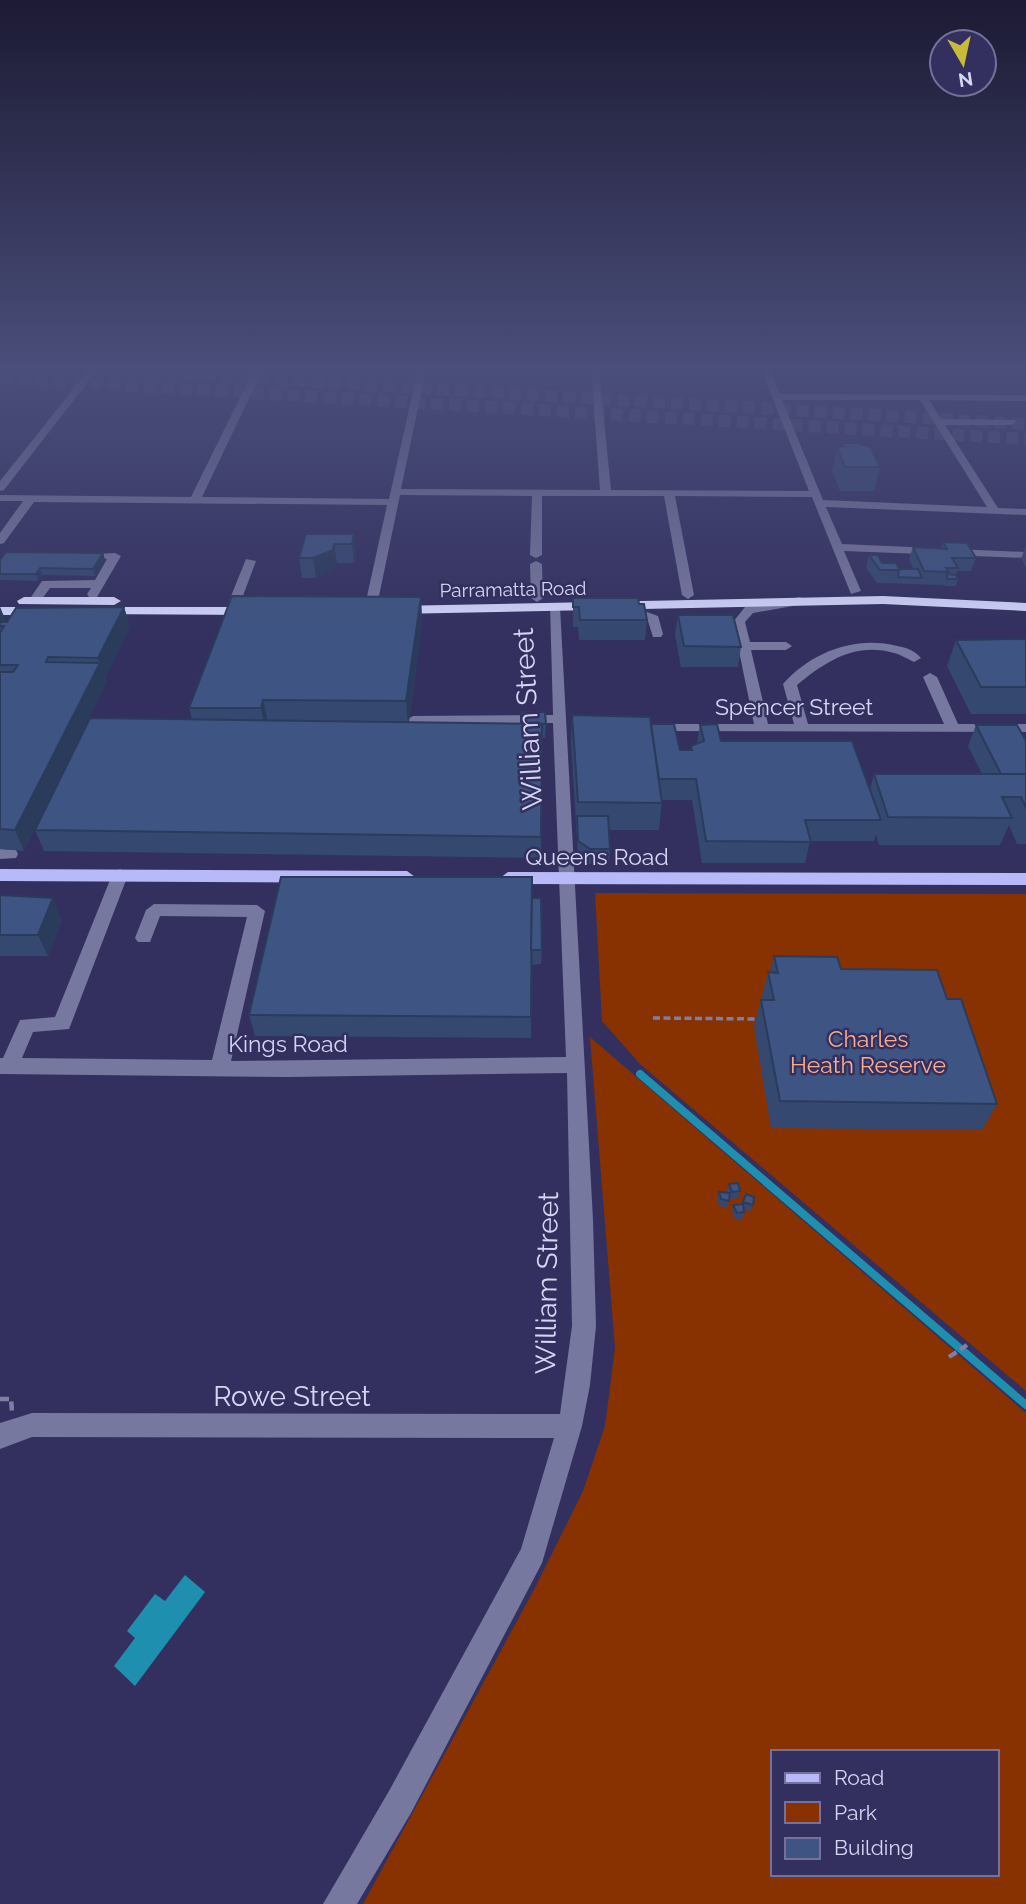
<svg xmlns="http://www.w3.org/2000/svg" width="1026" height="1904" font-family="Raleway,sans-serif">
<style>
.green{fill:#873200;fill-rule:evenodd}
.water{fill:#1f8fb0}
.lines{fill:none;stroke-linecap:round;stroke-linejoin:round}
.stream{stroke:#1f8fb0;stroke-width:8}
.highway-tunnel{stroke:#4b4975;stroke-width:12;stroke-dasharray:12 6;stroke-linecap:butt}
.path-far1{stroke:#807ea5;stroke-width:3.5;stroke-dasharray:7 3.5;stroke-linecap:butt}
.path{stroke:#807ea5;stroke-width:4.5;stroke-dasharray:9 4.5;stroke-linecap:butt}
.minor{fill:#77789f;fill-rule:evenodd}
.major{fill:#b8b9f8;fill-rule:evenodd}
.highway{fill:#d5d7fd;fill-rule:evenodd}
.wall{fill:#354870}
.shaded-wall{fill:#2b3b5b}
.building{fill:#3e5482;stroke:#2b3b5b;stroke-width:2}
.labels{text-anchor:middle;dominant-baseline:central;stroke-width:5;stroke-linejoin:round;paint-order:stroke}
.far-street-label{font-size:19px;fill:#d5d6f4;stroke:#33305f}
.street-label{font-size:23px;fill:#d5d6f4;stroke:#33305f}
.park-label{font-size:23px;fill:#f7ad8e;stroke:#33305f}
.near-street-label{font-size:28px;fill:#d5d6f4;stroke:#33305f}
</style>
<rect width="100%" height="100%" fill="#33305f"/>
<g class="green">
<polygon points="833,369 1026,369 1026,373 835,372"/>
<polygon points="595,893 1026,894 1026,1391 640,1064 602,1021"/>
<path d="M590,1037l436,376v491h-663l172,-316 48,-97 22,-65 10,-78zM772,1752h224v122h-224z"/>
</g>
<polygon class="water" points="185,1575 205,1592 135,1686 114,1666 135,1638 127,1631 155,1594 165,1601"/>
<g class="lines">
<polyline class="stream" points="640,1074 1026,1405"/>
<g class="highway-tunnel">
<polyline points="96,369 1026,424"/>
<polyline points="0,378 1026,439"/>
</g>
<polyline class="path-far1" points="653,1018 759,1019"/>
<g class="path">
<polyline points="949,1357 967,1345"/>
<polyline points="0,1399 11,1399 12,1411"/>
</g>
<g class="minor">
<polygon points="89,369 98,369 4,490 0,491 0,481"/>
<path d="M254,369h9l-61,128 187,2 29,-130h8l-25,120 199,1 -9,-121h8l12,121 198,1 -48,-122h8l11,25 246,1v6l-97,-1 12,19 73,1 2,2 -5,3h-66l53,83 28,1v6l-200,-8 16,37 184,8v6l-182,-7 17,40 -10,3 -39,-97 -137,-1 19,99 -6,4 -6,-4 -18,-99h-122v59l-6,3 -6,-3 2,-59 -132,-1 -22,106 -6,4 -6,-4 21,-96 -353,-3 -30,41 -4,1v-11l23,-32h-23v-6l191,2zM782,400h138l67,107 -164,-7z"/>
<polygon points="115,553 121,556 97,597 89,597 87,594 91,588 50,588 39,603 29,600 42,581 95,580 107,559 96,558 96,554"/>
<polygon points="246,559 256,561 241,601 231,604 229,601"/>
<polygon points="536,561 542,564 543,598 537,602 531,598 530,564"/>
<path d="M800,597l6,4 -2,3 -51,9 -8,9 5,20h36l6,4 -6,4h-35l17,74h26l-11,-40c28,-32 73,-49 114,-38 10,2 17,4 24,12l-7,4c-7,-3 -12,-7 -20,-9 -38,-11 -68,8 -97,32l11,39h136l-21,-47 7,-4 7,4 21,47h68v8l-379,-1 -2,-3 7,-4h102l-21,-102 12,-15z"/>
<polygon points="632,602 640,602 644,611 658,616 663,634 661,637 653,637 648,621 634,616"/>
<polygon points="550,604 560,607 593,1220 596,1326 590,1385 582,1426 542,1563 411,1813 357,1904 323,1904 389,1791 521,1549 554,1438 32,1437 0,1449 0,1423 32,1413 560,1414 572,1326 567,1073 288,1077 0,1074 0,1058 3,1058 20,1020 55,1017 112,875 120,869 128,875 71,1024 69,1029 33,1032 22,1058 212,1060 247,917 160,916 150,942 138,942 135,938 146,910 154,904 257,905 265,911 231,1061 566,1057 553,723 413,724 406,720 413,716 553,715"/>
<polygon points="0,849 16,850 18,854 16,858 0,859"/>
</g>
<g class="major">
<polygon points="0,869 407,871 415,877 407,883 0,881"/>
<polygon points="508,872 1026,873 1026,885 508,884 500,878"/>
</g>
<g class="highway">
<polygon points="883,596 1026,603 1026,611 883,604 394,614 387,610 394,606"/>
<polygon points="24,597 114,597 121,601 114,605 19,604 17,601"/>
<polygon points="0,607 40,607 47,611 40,615 0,615"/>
<polygon points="97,607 253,607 260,611 253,615 92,614 90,611"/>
</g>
</g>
<g class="wall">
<polygon points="789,369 816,369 815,376 791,376 789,371"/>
<polygon points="842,443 880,467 874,491 840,491 832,471 837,447 842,447"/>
<polygon points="354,534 356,553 354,563 337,563 335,569 316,578 302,578 299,558"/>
<polygon points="943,542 976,558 971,571 957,571 956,575 958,579 956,586 945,586 944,584 944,585 877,583 866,568 869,555 882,563 899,569 913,569 909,559 913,547 941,548"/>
<polygon points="1026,545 1026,567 1021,559"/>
<polygon points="103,553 105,560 95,576 42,575 38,581 0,580 0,560"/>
<polygon points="421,597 422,623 409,722 546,724 545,738 542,738 541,858 44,851 35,830 192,719 189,708"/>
<polygon points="573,598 639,604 647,620 645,640 579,640 578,627 573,627"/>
<polygon points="0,607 5,622 124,607 130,627 105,678 106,683 24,851 0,849"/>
<polygon points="678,615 741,647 738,667 681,667 675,635"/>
<polygon points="1026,639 1026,714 971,714 947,666 956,640"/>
<polygon points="572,715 651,724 680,750 690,750 691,746 697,743 700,725 721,741 870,789 874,774 982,774 968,746 976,725 1026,741 1026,844 1017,844 1009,825 1000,845 879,845 876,834 874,841 810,841 805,863 702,863 692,800 662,800 659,830 609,830 610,849 609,863 589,864 578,855 571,742"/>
<polygon points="0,895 62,919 48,956 0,956"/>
<polygon points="532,898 542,950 541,964 531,965 531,1038 255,1036 249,1015"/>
<polygon points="774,956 841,969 947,999 997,1104 982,1130 771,1128 754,1027 768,972 770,972"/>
<polygon points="729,1184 740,1191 738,1198 731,1199 729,1196 727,1207 719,1206 717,1199 719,1192 728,1193 727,1191"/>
<polygon points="746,1194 753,1205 751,1211 744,1209 744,1212 742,1219 735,1219 732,1211 733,1205 743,1204"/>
</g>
<g class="shaded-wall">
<polygon points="354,534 356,553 354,563 352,544"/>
<polygon points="334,544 337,563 335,569 316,578 313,558"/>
<polygon points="103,553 105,560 95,576 93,569"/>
<polygon points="40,568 42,575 38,581 36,574"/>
<polygon points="421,597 422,623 408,728 406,701"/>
<polygon points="0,607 6,621 3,626 0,626"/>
<polygon points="124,607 130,627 105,678 98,658"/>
<polygon points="100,663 106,683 24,851 15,830"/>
<polygon points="263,700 269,727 266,735 261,708"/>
<polygon points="53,898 62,919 48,956 38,935"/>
</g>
<g class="building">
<polygon points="842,443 858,443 871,448 880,467 845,467 837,447 844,446"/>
<polygon points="306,534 354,534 352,544 334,544 333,550 313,558 299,558"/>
<polygon points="943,542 967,543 976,558 952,558 958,568 946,568 948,572 924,571 913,547 947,549"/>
<polygon points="6,552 103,553 93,569 40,568 36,574 0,574 0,560"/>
<polygon points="869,555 878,555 882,563 896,563 900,570 880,570"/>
<polygon points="899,569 918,569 922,578 898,577"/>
<polygon points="947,574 956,575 958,579 947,579"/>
<polygon points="232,596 421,597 406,701 263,700 261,708 189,708"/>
<polygon points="573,598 638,598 639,604 644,604 647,620 580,620 579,607 573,607"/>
<polygon points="124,607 98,658 48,657 46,662 100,663 15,830 0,829 0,672 13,672 18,665 0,665 0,633 4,626 0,626 0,622 7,622 16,608"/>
<polygon points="678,615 733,615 741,647 684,646"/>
<polygon points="1026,639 1026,687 981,687 956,640"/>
<polygon points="521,712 545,712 546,724 521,723"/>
<polygon points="572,715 650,717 662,803 578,802"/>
<polygon points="90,718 542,724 541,837 35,830"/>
<polygon points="651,724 674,724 680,750 692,750 691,746 704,741 700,725 717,724 721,741 852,741 881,820 805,820 811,842 706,841 696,779 659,779"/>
<polygon points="976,725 1017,725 1026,741 1026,774 1001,774"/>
<polygon points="874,774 1026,774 1026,808 1021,797 1002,797 1012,818 888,817"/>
<polygon points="577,816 608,816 610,849 590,849 578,841"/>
<polygon points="281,877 532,877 531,1017 249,1015"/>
<polygon points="0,895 53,898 38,935 0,935"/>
<polygon points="532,898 541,898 542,950 531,950"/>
<polygon points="774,956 837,957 841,969 937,970 947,999 961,999 997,1104 780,1101 761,1000 774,1000 768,972 778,973"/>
<polygon points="738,1183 740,1191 732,1192 729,1184"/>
<polygon points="719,1192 730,1193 729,1201 721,1199"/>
<polygon points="746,1194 754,1197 753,1205 743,1202"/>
<polygon points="743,1204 744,1212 737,1213 733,1205"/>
</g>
<linearGradient id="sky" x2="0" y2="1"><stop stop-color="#1c1a34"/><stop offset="0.58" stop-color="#4a4e7a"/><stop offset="1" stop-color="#4a4e7a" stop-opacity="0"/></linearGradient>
<rect width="1026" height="636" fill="url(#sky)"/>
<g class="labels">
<g class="far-street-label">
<text transform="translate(513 589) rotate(-1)">Parramatta Road</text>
</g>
<g class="street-label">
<text x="794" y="706">Spencer Street</text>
<text x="597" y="856">Queens Road</text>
<text x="288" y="1043">Kings Road</text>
</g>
<g class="park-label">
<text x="868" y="1038">Charles<tspan x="868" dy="26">Heath Reserve</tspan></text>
</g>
<g class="near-street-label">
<text transform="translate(528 719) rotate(-93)">William Street</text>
<text transform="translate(547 1283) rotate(-89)">William Street</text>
<text x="292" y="1396">Rowe Street</text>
</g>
</g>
<rect x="771" y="1750" width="228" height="126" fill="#33305f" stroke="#74729b" stroke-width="2"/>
<rect x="785" y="1773" width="35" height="10" fill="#b8b9f8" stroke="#74729b" stroke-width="2"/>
<text x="834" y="1785" font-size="21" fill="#d5d6f4">Road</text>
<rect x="785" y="1802" width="35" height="21" fill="#873200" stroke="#74729b" stroke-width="2"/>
<text x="834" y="1820" font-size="21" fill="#d5d6f4">Park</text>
<rect x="785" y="1838" width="35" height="21" fill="#3e5482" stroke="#74729b" stroke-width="2"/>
<text x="834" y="1855" font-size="21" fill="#d5d6f4">Building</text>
<g transform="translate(963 63) rotate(171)"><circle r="33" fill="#33305f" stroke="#74729b" stroke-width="2"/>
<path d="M0-5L12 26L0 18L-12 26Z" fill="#c8bb3b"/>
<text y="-10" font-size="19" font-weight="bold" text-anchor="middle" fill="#d5d6f4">N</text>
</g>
</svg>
